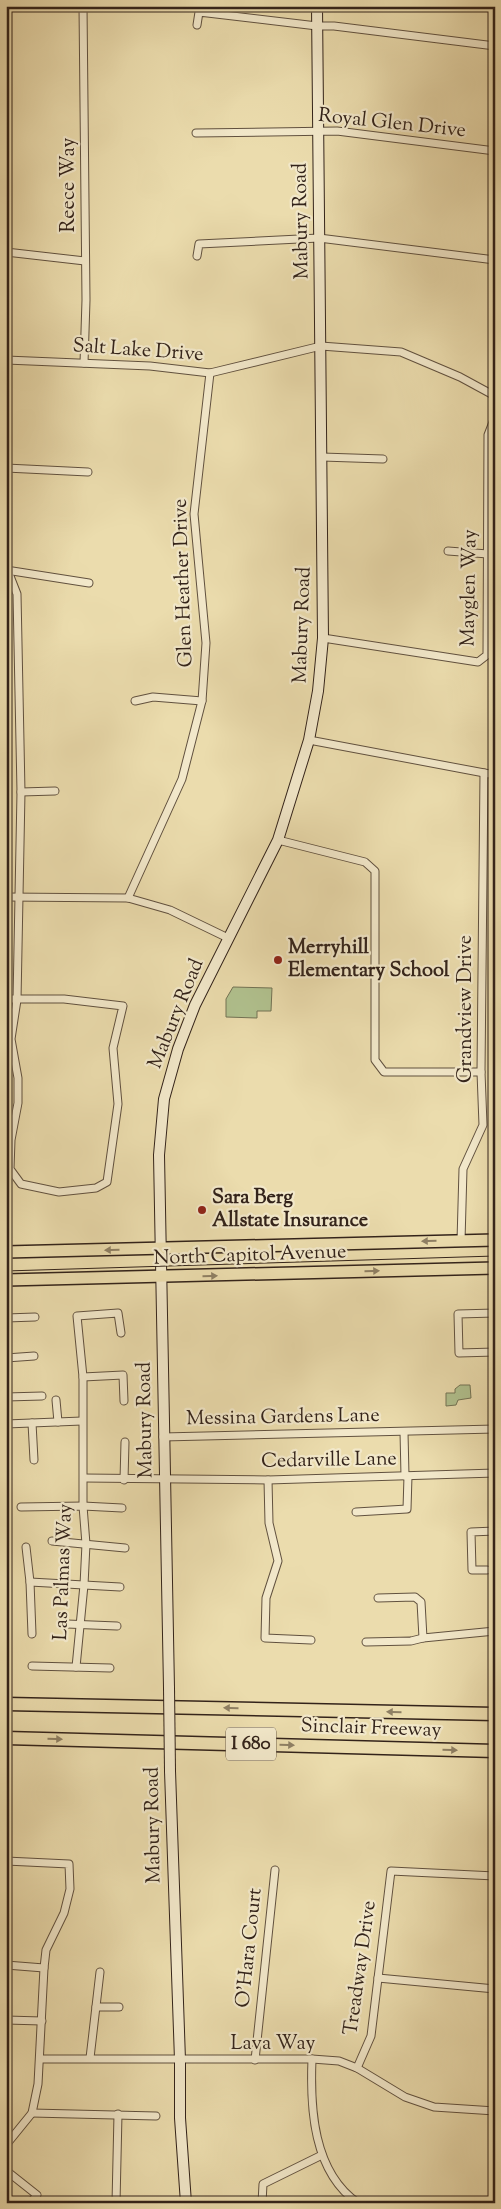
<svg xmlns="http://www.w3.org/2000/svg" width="501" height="2209" font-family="'Sorts Mill Goudy',serif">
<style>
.green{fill:#b1c28f;stroke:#727254}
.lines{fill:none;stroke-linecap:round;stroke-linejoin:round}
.street-casing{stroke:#61513f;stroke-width:9}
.secondary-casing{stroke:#33231a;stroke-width:12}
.primary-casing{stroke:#33231a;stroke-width:14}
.highway-casing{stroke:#33231a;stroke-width:15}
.street{stroke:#f2e8ca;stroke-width:7}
.secondary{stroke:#f2e8ca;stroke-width:10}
.primary{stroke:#ebdcad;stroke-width:11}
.highway{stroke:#ebdcad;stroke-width:12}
.tram{stroke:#33231a;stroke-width:1}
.secondary-bridge-casing{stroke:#33231a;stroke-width:12;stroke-linecap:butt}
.secondary-bridge{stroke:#f2e8ca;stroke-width:10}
.oneway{fill:#8f8064}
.poi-dot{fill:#8f2418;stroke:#f2e8ca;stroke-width:2}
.labels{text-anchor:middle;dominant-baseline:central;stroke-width:4.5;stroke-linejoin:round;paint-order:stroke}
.shield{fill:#f2e8ca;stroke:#6c5e4f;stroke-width:1}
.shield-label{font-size:19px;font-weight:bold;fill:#33231a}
.street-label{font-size:20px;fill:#33231a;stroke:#f2e8ca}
.poi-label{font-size:20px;font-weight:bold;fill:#33231a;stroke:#f2e8ca;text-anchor:start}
</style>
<rect width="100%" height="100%" fill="#ebdcad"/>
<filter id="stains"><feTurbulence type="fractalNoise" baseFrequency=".004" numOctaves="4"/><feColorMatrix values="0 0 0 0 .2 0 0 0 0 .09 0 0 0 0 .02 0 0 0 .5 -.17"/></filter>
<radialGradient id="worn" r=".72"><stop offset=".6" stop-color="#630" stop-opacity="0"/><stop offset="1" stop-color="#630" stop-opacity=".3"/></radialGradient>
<g class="green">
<polygon points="233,987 272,988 271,1011 257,1011 257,1018 226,1017 226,999"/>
<polygon points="460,1385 470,1385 471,1398 458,1400 456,1405 446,1406 446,1393 455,1393 455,1389"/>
</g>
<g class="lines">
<defs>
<g id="street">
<polyline points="83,6 86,300 84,363"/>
<polyline points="197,25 199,12 317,26 334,26 495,46"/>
<polyline points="196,133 337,131 495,151"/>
<polyline points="6,252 85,261"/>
<polyline points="197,256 199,244 319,238 495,260"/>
<polyline points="6,360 150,366 210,373 321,346 401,352 460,377 495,396"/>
<polyline points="322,457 383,459"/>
<polyline points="6,468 88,472"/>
<polyline points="448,551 488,554"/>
<polyline points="6,566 17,594 21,792 17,1000 11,1039 18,1078 18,1103 11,1140 10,1169 21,1184 59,1192 96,1188 107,1182 118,1104 113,1048 123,1006 64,999 6,999"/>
<polyline points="6,570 89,583"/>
<polyline points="323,638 478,662 487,655 488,435 495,417"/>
<polyline points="135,701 153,697 202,701"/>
<polyline points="309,740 495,775"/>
<polyline points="21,792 55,791"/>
<polyline points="278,840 365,862 375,871 375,1060 384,1072 481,1072"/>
<polyline points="6,897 128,898 170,910 228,938"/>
<polyline points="128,898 182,779 202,701 206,643 194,514 210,373"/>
<polyline points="461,1241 463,1169 483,1125 481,1072 484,773"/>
<polyline points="495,1313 458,1314 459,1353 495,1352"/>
<polyline points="6,1318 35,1317"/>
<polyline points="6,1358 34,1356"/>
<polyline points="83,1377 123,1375 124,1401"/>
<polyline points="6,1397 42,1396"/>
<polyline points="56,1400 58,1422"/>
<polyline points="32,1423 34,1460"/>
<polyline points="6,1424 82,1421"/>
<polyline points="404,1432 405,1476"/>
<polyline points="163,1437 495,1429"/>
<polyline points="494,1473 495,1499"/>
<polyline points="84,1478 268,1480 495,1473"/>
<polyline points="124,1480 125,1442"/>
<polyline points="268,1480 269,1523 278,1561 266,1598 265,1638 311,1640"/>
<polyline points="21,1507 83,1506 122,1508"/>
<polyline points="356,1512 407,1509 408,1476"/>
<polyline points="52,1541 125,1548"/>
<polyline points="26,1547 30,1582 32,1634"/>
<polyline points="487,1570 472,1570 471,1532 495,1531"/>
<polyline points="30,1582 120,1587"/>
<polyline points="378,1598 415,1597 421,1602 423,1638 495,1631"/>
<polyline points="67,1624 117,1626"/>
<polyline points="366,1642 411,1641 423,1638"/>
<polyline points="32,1666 110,1668"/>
<polyline points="76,1667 84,1585 86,1544 83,1506 83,1377 77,1316 118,1313 121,1333"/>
<polyline points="6,1861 69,1864 70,1889 64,1913 46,1950 44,1968 38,2084 32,2113 6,2145"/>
<polyline points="6,1965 44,1968"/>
<polyline points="378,1978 495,1989"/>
<polyline points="96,2007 119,2007"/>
<polyline points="6,2020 42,2021"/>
<polyline points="90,2058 100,1972"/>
<polyline points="40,2059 312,2059 339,2061 357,2068 405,2097 434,2107 495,2111"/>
<path d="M312,2059c-2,49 1,113 46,144"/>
<polyline points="255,2060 275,1870"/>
<polyline points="357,2068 371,2036 391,1871 495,1876"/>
<polyline points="32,2113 156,2116"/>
<polyline points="8,2172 37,2195 30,2203"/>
<polyline points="116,2203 118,2114"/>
<polyline points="262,2203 263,2184 322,2155"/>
</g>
<g id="secondary">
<polyline points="169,1688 159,1155 164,1099 178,1049 195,1005 278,840 309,740 318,691 323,638 317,6"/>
<polyline points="170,1771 180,2060 180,2118 186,2203"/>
</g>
<g id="primary">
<polyline points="6,1252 495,1240"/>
<polyline points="6,1280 495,1268"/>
</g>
<g id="highway">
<polyline points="6,1704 495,1714"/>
<polyline points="6,1738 495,1751"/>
</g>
</defs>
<use href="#street" class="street-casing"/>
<use href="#secondary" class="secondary-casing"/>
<use href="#primary" class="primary-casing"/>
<use href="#highway" class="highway-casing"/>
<use href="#street" class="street"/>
<use href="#secondary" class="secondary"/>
<use href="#primary" class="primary"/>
<use href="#highway" class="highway"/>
<polyline class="tram" points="6,1271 495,1256"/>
<defs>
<polyline id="secondary-bridge" points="169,1688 170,1771"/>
</defs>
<use href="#secondary-bridge" class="secondary-bridge-casing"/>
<use href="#secondary-bridge" class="secondary-bridge"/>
</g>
<defs><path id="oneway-solid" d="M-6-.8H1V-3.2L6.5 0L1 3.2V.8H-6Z" transform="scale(1.25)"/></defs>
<g class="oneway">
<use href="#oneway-solid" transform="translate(429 1241) rotate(179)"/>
<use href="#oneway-solid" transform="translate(112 1250) rotate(179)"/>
<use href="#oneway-solid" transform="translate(372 1271) rotate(-2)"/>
<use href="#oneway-solid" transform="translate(210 1276) rotate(-2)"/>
<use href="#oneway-solid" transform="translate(231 1708) rotate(-179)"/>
<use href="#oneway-solid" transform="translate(394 1712) rotate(-179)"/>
<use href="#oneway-solid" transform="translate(55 1739) rotate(1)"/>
<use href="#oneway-solid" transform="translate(287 1745) rotate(2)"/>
<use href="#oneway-solid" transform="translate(450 1750) rotate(2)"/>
</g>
<g class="poi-dot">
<circle cx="278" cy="960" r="5"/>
<circle cx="202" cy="1210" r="5"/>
</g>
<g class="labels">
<rect class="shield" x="226" y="1727.5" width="50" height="33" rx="4"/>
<g class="shield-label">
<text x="251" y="1744">I 680</text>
</g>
<g class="street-label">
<text transform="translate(392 124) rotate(6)">Royal Glen Drive</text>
<text transform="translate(69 185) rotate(-90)">Reece Way</text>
<text transform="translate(302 221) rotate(-91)">Mabury Road</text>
<text transform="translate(138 351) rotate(4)">Salt Lake Drive</text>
<text transform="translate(184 583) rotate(-92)">Glen Heather Drive</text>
<text transform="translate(470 588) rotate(-89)">Mayglen Way</text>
<text transform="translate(303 625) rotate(-88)">Mabury Road</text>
<text transform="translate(466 1009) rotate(-90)">Grandview Drive</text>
<text transform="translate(177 1014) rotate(-68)">Mabury Road</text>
<text transform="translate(250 1256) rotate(-2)">North Capitol Avenue</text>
<text transform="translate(283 1418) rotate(-1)">Messina Gardens Lane</text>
<text transform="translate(146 1420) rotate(-91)">Mabury Road</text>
<text transform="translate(329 1461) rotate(-1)">Cedarville Lane</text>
<text transform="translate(64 1572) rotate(-88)">Las Palmas Way</text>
<text transform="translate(371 1729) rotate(2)">Sinclair Freeway</text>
<text transform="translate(154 1825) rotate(-91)">Mabury Road</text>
<text transform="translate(250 1948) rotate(-84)">O'Hara Court</text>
<text transform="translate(361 1968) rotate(-82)">Treadway Drive</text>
<text x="273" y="2044">Lava Way</text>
</g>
<g class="poi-label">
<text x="288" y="948">Merryhill<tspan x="288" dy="23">Elementary School</tspan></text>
<text x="212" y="1198">Sara Berg<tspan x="212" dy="23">Allstate Insurance</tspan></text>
</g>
</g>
<rect width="501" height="2209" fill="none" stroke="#ebdcad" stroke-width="25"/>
<rect x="8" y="8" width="486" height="2194" fill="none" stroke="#33231a" stroke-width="2.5"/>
<rect x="12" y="12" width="476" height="2184" fill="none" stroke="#33231a"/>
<rect width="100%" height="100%" filter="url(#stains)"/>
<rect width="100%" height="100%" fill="url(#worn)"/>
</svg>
